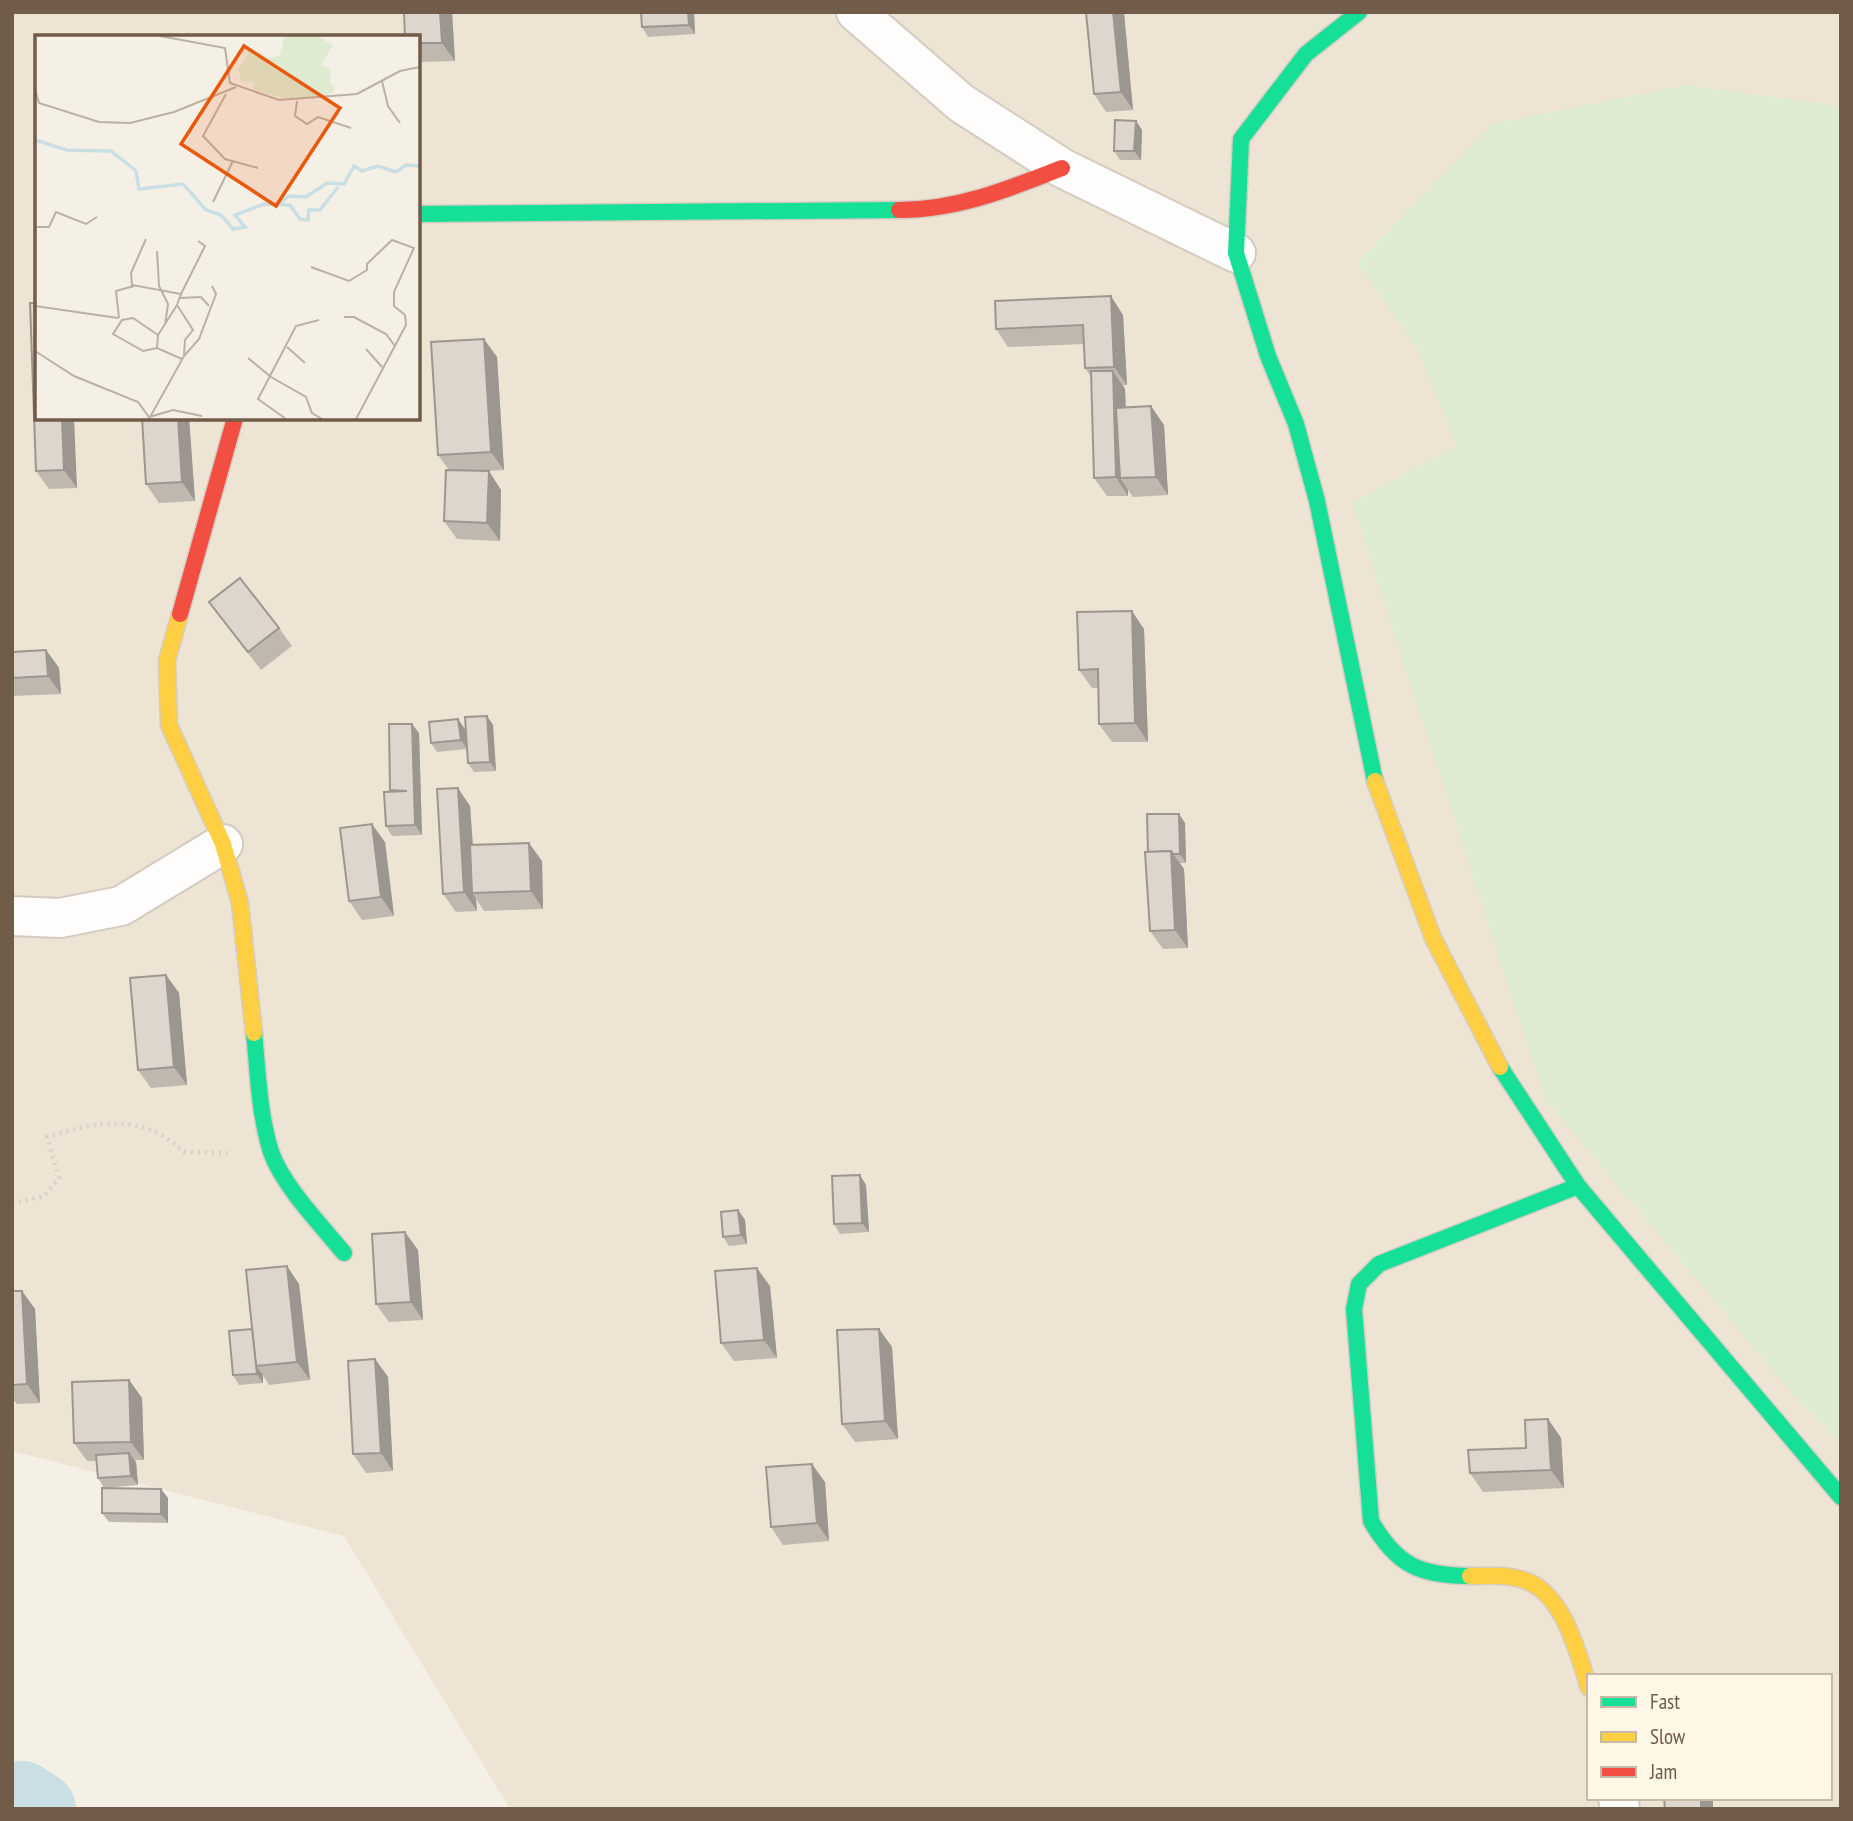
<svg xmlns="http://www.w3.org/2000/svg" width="1853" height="1821" font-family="'PT Sans Narrow',sans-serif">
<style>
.residential{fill:#eee4d3;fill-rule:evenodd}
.green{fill:#deebd1}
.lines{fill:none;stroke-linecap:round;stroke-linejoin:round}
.river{stroke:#c9dfe4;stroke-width:74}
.street-casing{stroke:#d3cbc2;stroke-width:42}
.fast-casing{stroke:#d5cdc3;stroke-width:19}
.slow-casing{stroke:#d5cdc3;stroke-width:19}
.jam-casing{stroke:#d5cdc3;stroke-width:19}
.path{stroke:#d5d0c9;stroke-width:4.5;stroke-dasharray:2 5;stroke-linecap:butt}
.street{stroke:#fefdfb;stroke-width:38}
.fast{stroke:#16e098;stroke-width:16}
.slow{stroke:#ffcf43;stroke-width:16}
.jam{stroke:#f24e42;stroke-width:16}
.wall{fill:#bfb8af}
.shaded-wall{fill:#9b968f}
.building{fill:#ded6cc;stroke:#9b968f;stroke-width:2}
.inset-river{fill:none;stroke:#c9dfe4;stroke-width:3.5}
.inset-road{fill:none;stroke:#bcb0a2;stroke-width:2}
.view{fill:#e8590c;fill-opacity:0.15;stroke:#e8590c;stroke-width:3.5}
.inset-edge{fill:none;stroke:#715b49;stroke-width:3.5}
</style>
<rect width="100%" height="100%" fill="#f5f0e6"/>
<path class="residential" d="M12,12h1829v1797h-1331l-166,-273 -332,-85zM37,37h381v381h-381zM1589,1676h241v122h-241z"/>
<polygon class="green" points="1686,85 1841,106 1841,1444 1796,1398 1545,1099 1352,503 1457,445 1417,347 1357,263 1492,124"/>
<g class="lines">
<polyline class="river" points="12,1799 22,1798 39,1809"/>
<defs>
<g id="street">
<polyline points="856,12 961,103 1062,168 1236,253"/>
<polyline points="12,916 60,918 121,906 223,844"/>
<polyline points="1618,1798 1620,1809"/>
</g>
<g id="fast">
<polyline points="1359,12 1306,54 1241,139 1236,253 1268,356 1296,424 1317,501 1375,781"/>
<polyline points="418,214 899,210"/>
<path d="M254,1033c4,39 5,81 17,119 12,34 50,73 73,101"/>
<polyline points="1500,1067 1578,1186 1841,1497"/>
<path d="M1470,1576c-51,-1 -73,-10 -99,-55l-17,-212 5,-25 20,-20 199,-78"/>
</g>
<g id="slow">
<polyline points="180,614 167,661 169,725 223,844 240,903 254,1033"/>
<polyline points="1375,781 1433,938 1500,1067"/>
<path d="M1470,1576c19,0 41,-2 59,6 36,16 49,72 60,106"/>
</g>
<g id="jam">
<path d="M899,210c58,0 110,-21 163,-42"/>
<polyline points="180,614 235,418"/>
</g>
</defs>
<use href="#street" class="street-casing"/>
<use href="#fast" class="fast-casing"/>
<use href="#slow" class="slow-casing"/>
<use href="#jam" class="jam-casing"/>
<path class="path" d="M12,1203l32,-7 15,-18 -12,-41c52,-16 94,-25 137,15l45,1"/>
<use href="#street" class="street"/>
<use href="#fast" class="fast"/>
<use href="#slow" class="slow"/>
<use href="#jam" class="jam"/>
</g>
<g class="wall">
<polygon points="452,12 455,61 418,62 418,37"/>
<polygon points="641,12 694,12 695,34 648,37 642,27"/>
<polygon points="1086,12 1123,12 1124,13 1133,110 1106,112 1094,94"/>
<polygon points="1136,121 1142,130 1141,160 1120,160 1114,151"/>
<polygon points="37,303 77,488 49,489 36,471"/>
<polygon points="1123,315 1127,385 1123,385 1125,389 1126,408 1164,425 1168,495 1133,497 1128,490 1128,496 1107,496 1094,478 1091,377 1085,368 1084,344 1008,347 996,329"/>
<polygon points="497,357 504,470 486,471 501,490 500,541 457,539 444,521 449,470 438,455"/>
<polygon points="142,418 189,418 195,501 159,503 146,484"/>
<polygon points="209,602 279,628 292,646 261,670"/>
<polygon points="1144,629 1148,742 1112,742 1099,724 1098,688 1092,688 1079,670"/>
<polygon points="46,650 59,668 61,694 12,696 12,652"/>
<polygon points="487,716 493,725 496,771 474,772 468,763 467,749 437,752 431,743 465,729 466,743"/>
<polygon points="419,733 422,835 392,836 386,826 391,792 390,790"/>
<polygon points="470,806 473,845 542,861 543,909 484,911 476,899 477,911 456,912 443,894"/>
<polygon points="1185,823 1186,863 1180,863 1184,869 1188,948 1163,949 1150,931 1148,852"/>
<polygon points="385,842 394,916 362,920 349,901"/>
<polygon points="166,975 179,993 187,1085 151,1088 138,1070"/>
<polygon points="866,1185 869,1232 840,1234 834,1224"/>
<polygon points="738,1210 745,1220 747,1244 729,1246 723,1237"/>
<polygon points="418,1250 423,1320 389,1322 376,1304"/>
<polygon points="299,1284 310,1380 269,1385 263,1375 263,1383 239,1385 233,1375 252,1329"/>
<polygon points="770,1286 777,1358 734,1361 721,1343"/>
<polygon points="12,1291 22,1291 35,1309 40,1403 17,1404 12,1398"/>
<polygon points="879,1329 892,1347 898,1439 855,1442 842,1424"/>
<polygon points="375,1359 388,1377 393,1471 366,1473 353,1454"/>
<polygon points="129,1380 142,1398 144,1460 134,1460 136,1462 138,1485 104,1488 98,1478 96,1461 87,1461 74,1443"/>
<polygon points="1548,1419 1561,1438 1564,1488 1483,1492 1470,1473 1526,1448"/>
<polygon points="825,1482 829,1541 783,1545 771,1527"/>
<polygon points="168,1498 168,1523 109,1522 102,1513"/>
</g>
<g class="shaded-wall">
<polygon points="440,12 452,12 455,61 442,43"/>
<polygon points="688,12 694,12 695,34 689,25"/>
<polygon points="1113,12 1123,12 1124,13 1133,110 1121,92"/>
<polygon points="1136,121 1142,130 1141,160 1134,151"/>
<polygon points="1111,296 1123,315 1127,385 1114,367"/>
<polygon points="484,339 497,357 504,470 491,452"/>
<polygon points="1113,371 1125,389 1128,478 1120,478 1128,490 1128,496 1116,477"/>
<polygon points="1151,406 1164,425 1168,495 1156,477"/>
<polygon points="62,418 74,418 77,488 64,470"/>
<polygon points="178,418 189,418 195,501 182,482"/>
<polygon points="489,471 501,490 500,541 487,523"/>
<polygon points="1132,611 1144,629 1148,742 1135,723"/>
<polygon points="46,650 59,668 61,694 48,676"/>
<polygon points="487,716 493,725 496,771 490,762"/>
<polygon points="458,719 465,729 467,749 461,740"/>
<polygon points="412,724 419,733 422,835 415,825"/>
<polygon points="458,788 470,806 476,893 472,893 476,899 477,911 464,892"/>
<polygon points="1179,814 1185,823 1186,863 1180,854"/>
<polygon points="372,824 385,842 394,916 381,897"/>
<polygon points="529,843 542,861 543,909 531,891"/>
<polygon points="1171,851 1184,869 1188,948 1175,930"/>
<polygon points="166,975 179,993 187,1085 174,1067"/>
<polygon points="860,1175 866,1185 869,1232 862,1223"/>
<polygon points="738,1210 745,1220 747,1244 741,1235"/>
<polygon points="405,1232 418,1250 423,1320 411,1302"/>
<polygon points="287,1266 299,1284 310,1380 297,1362"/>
<polygon points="757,1268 770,1286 777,1358 764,1340"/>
<polygon points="22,1291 35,1309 40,1403 27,1384"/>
<polygon points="879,1329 892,1347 898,1439 885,1421"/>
<polygon points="375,1359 388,1377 393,1471 381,1453"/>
<polygon points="256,1366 263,1375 263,1383 257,1374"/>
<polygon points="129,1380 142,1398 144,1460 131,1442"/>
<polygon points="1548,1419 1561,1438 1564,1488 1551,1470"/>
<polygon points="129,1453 136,1462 138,1485 131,1476"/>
<polygon points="812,1464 825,1482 829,1541 817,1523"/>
<polygon points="161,1489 168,1498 168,1523 161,1514"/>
<rect x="1701" y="1798" width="12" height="11"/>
</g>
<g class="building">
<polygon points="404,12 440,12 442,43 418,43 418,37 405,37"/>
<polygon points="641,12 688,12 689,25 642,27"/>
<polygon points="1086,12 1113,12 1121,92 1094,94"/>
<polygon points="1115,120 1136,121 1134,151 1114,151"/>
<polygon points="1111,296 1114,367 1085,368 1083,325 996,329 995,301"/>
<polygon points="30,303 37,303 37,418 62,418 64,470 36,471"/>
<polygon points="484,339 491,452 438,455 431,342"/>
<polygon points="1091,371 1113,371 1116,477 1094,478"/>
<polygon points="1151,406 1156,477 1120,478 1116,408"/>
<polygon points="142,418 178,418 182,482 146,484"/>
<polygon points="446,470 489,471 487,523 444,521"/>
<polygon points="240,578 279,628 248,652 209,602"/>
<polygon points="1132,611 1135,723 1099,724 1098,669 1079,670 1077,612"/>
<polygon points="46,650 48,676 12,678 12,652"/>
<polygon points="487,716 490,762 468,763 465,717"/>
<polygon points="458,719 461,740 431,743 429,722"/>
<polygon points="389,724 412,724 415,825 386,826 384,792 407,791 390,790"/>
<polygon points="458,788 464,892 443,894 437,789"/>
<polygon points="1147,814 1179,814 1180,854 1173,854 1171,851 1148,852"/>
<polygon points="372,824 381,897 349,901 340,828"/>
<polygon points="529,843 531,891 472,893 470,845"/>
<polygon points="1171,851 1175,930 1150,931 1145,852"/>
<polygon points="166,975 174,1067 138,1070 130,978"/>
<polygon points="860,1175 862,1223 834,1224 832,1176"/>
<polygon points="738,1210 741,1235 723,1237 721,1212"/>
<polygon points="405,1232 411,1302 376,1304 372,1234"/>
<polygon points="287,1266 297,1362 256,1366 246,1270"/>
<polygon points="757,1268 764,1340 721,1343 715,1271"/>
<polygon points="12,1291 22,1291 27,1384 12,1385"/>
<polygon points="252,1329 257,1374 233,1375 229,1331"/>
<polygon points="879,1329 885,1421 842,1424 837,1330"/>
<polygon points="375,1359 381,1453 353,1454 348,1361"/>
<polygon points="129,1380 131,1442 74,1443 72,1382"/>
<polygon points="1548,1419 1551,1470 1470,1473 1468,1450 1526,1448 1525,1420"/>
<polygon points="129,1453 131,1476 98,1478 96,1455"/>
<polygon points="812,1464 817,1523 771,1527 766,1467"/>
<polygon points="102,1488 161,1489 161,1514 102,1513"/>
<polygon points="1664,1798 1701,1798 1701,1809 1665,1809"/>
</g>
<g transform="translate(35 35)">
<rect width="385" height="385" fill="#f5f0e6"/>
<path d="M250,1h32l16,9 -12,20 10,5 -1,13 5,5 -4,6 -40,6 -38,-10 1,-8 -13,-1 -3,-12 13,-20 18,9 11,-3z" fill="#deebd1"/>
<path class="inset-river" d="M0,105l32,10 44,1 25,20 3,18 44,-5 23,26 15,5 12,14 12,-2 -10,-12 29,-11 26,1 10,14 8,1 1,-10h11l18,-23M240,172l14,-11 17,1 21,-14 17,1 10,-18 8,5 16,-5 18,6 10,-7 14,1"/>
<path class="inset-road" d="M125,1l65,12 5,35 49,17 78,-6 43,-23 20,-4M347,46l6,25 12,17M0,54l4,14 60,19 31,1 44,-11 62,-25M191,59l-23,42 22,23 33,9M262,66l-2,15 12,8 11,-7 33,11M178,167l20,-41M0,192h14l7,-15 30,12 11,-7M111,204l-15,34 1,12 49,9 -4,11M122,216l2,35 9,18 -3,21M276,232l38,14 18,-11v-6l25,-24 22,8 -20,44v14l11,9 1,10 -50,94M146,259l24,-48 -7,-5M145,263l21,-1 8,9M0,271l83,12M309,282h10l32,17 9,12M84,283l-3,-27 18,-5M123,300l-25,-17 -11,2 -9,14 30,17 14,-3 25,11M252,312l18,16M122,313l1,-13 19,-30 16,25 -8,10 -1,15M331,314l16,18M0,316l39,25 64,26 11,15 24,-7 29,6M213,323l23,19 35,20 6,16 10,6M114,384l35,-63 15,-17 17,-45 -4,-8M251,384l-28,-20 38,-73 23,-6"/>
<path class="view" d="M209,11l96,62 -64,98 -95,-62z"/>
<rect width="385" height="385" class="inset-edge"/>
</g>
<rect width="1853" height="1821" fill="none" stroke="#715b49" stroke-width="28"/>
<rect x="1587" y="1674" width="245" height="126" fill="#fef7e6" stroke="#c6b9a7" stroke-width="2"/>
<rect x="1601" y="1697" width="35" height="10" fill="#16e098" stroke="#c6b9a7" stroke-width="2"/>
<text x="1650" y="1709" font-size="21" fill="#715b49">Fast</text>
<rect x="1601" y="1732" width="35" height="10" fill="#ffcf43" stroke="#c6b9a7" stroke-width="2"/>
<text x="1650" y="1744" font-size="21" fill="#715b49">Slow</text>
<rect x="1601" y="1767" width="35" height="10" fill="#f24e42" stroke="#c6b9a7" stroke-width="2"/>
<text x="1650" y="1779" font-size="21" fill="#715b49">Jam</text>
</svg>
